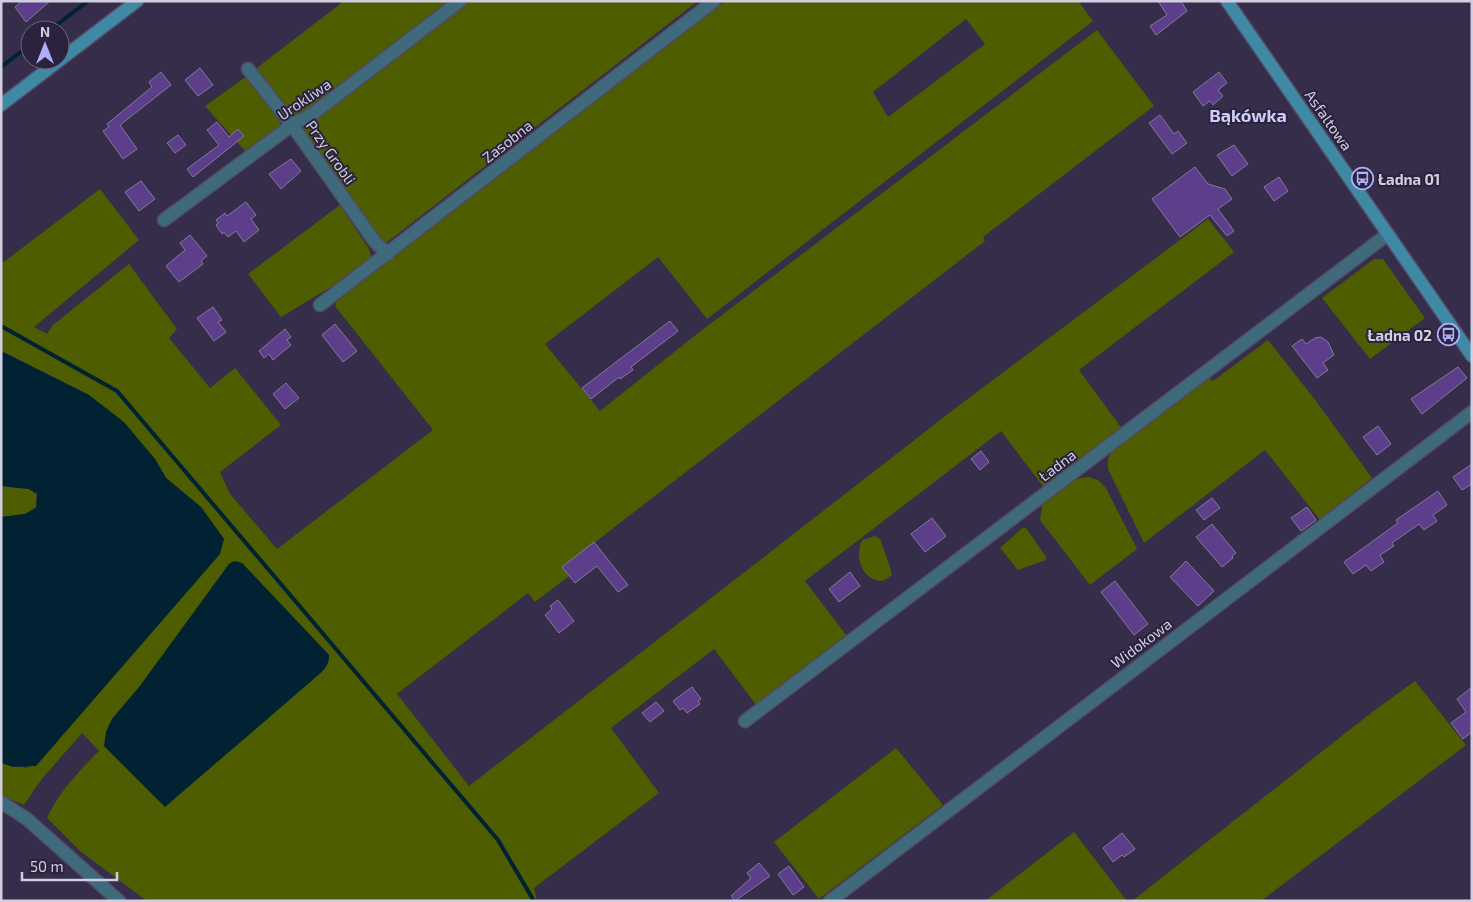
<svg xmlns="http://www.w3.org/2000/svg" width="1473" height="902" font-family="'Exo 2',sans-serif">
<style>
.green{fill:#4d5d00;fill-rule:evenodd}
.water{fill:#002232}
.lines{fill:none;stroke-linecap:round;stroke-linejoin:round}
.stream{stroke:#002232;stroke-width:4}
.building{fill:#5d3e8a;stroke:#847999}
.street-casing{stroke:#514a64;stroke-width:15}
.secondary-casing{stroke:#514a64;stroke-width:15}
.street{stroke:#3f6a7c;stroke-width:12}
.secondary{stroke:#4089a5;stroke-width:12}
.labels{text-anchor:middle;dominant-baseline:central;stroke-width:4;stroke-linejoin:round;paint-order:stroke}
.street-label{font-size:15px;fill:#d2cee0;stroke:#2b233e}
.poi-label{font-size:15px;font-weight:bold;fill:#d2cee0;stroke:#2b233e;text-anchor:start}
.quarter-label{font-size:18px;font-weight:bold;fill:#cccdf8;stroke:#2b233e}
</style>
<rect width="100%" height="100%" fill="#352d49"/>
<g class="green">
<polygon points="344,1 452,1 299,119 294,118 256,71 258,67"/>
<polygon points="467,1 698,1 386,243 380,240 304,133 304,126"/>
<path d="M725,1h353l15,20 -386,298 -49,-62 -113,87 55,67 93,-74 404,-307 57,76 -171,131 2,4 -422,326 6,9 -34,26 -7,-9 -131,101 72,92 488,-379 251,-188 26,33 -155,118 44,60 -78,59 -44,-58 -196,150 42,55 -90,70 -43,-57 -103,79 48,65 -125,95 3,13h-390l-67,-50 -33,-33c11,-25 33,-48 52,-67l-17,-18 -41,47 -17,25 -23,-10v-32l26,5 197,-229 -23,-32 -35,-29 -11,-19 -66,-64 -88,-44v-87l99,-75 39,51 -105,87 13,7 6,-9 76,-61 48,65 -8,9 41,50 25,-20 46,57 -61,47 10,22 47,55 156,-119 -98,-124 2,-5zM966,19l19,25 -97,73 -15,-25zM234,561l8,2 87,92v6l-223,71 6,-13 28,-33 89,-122z"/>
<polygon points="247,76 280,121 280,126 245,151 205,106"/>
<polygon points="340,205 369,249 371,257 366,266 281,317 248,274"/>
<polygon points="1374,259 1383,259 1425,318 1370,359 1322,298"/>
<polygon points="1268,340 1316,401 1372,478 1320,520 1265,450 1144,543 1108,469 1108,459 1112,450 1209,378 1213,381"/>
<polygon points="1088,477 1098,480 1106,488 1137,549 1090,585 1040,520 1043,500 1076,479"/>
<polygon points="1,486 29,489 37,494 36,507 25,514 1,517"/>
<polygon points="1022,528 1026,528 1046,557 1046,560 1018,570 1000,548"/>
<path d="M875,536l5,3 11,31 1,5 -9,6c-21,0 -29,-24 -21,-41z"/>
<polygon points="1415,681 1466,745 1261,901 1132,901 1371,713"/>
<polygon points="896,748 943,805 819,899 774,842"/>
<polygon points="1074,832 1127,901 985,901"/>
</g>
<g class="water">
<polygon points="1,351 89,395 124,422 155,459 166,478 201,507 224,539 220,554 36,766 13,767 1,763 1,517 25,514 36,508 37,494 29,489 1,486"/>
<path d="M234,561l8,2 87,92c0,11 -5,15 -13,22l-151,130 -61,-61 2,-14 6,-13 28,-33 89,-122z"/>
</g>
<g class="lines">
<g class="stream">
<polyline points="50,30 88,1"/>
<polyline points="1,67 30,45"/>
<polyline points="1,326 117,391 498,840 534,901"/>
</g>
</g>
<g class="building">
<polygon points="22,1 50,1 26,22 15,7"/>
<polygon points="1158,1 1181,1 1187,11 1156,35 1150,26 1167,15"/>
<polygon points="200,68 213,85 198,96 185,80"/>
<polygon points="161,72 171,85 120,125 137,149 123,159 103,131 109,127 107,124 152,87 149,82"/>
<polygon points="1219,72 1227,83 1218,90 1223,96 1213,105 1210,101 1203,106 1193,92"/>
<polygon points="1160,115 1174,134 1178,131 1187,143 1172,154 1149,123"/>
<polygon points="217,122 229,137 238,129 244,136 193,177 187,169 219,145 207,130"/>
<polygon points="178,135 186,145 175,153 167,143"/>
<polygon points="1234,145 1248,164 1232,176 1217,155"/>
<polygon points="291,159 301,171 281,189 269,174"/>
<polygon points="1195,167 1208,184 1225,189 1232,199 1218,209 1234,231 1227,236 1210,215 1180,237 1152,199"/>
<polygon points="1279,177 1288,191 1274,201 1264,187"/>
<polygon points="141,181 155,199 139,211 125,192"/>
<polygon points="246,202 256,215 251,219 259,230 244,242 236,231 228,237 224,232 222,234 216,225 218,223 216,220 225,213 227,216"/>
<polygon points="190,235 207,256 201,261 203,264 179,282 166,266 185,250 180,243"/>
<polygon points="213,307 222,320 218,322 226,332 214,341 197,318"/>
<polygon points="670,321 678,331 631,367 633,370 620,379 619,377 591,399 582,388"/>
<polygon points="335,324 357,351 343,362 322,335"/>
<polygon points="285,329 291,337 287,340 291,345 273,360 269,354 264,358 259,351"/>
<polygon points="1321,337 1328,342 1334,355 1323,363 1328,370 1317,378 1292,346 1302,339 1306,344 1315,338"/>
<polygon points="1458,367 1467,378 1422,414 1411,399"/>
<polygon points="286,383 299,398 285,409 273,394"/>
<polygon points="1378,426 1391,444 1377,455 1363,437"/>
<polygon points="981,451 989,462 980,470 971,459"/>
<polygon points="1472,464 1472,484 1462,490 1453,477"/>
<polygon points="1438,491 1447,505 1433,515 1437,521 1424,530 1419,524 1392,543 1394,546 1380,555 1384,562 1371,571 1366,565 1353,574 1344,562 1398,523 1396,520"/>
<polygon points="1212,498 1220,508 1204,520 1196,510"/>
<polygon points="1307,507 1316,520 1301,531 1291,518"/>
<polygon points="932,518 946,536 925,552 911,534"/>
<polygon points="1212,524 1236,553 1232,556 1233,558 1222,567 1196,537"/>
<polygon points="594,542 628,585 618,592 597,566 575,583 562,567"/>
<polygon points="1186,561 1214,591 1198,606 1170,577"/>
<polygon points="850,572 860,586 839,602 829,589"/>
<polygon points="1115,581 1148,624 1134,635 1101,592"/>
<polygon points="558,600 574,621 559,633 545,615 552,609 550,606"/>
<polygon points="692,687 701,699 698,701 700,704 687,713 683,708 680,710 673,701"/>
<polygon points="1472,687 1472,732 1463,739 1451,723 1466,712 1457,699"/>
<polygon points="656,702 664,711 650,722 642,713"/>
<polygon points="1122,833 1135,849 1124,857 1122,855 1113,862 1103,848"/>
<polygon points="759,863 770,876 735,901 731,896 751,878 747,873"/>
<polygon points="789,866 804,887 793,895 778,874"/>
</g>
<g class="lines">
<defs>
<g id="street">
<polyline points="248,69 292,125 375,242 388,254"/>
<polyline points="164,220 292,125 314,113 460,1"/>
<polyline points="320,305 714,1"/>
<polyline points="745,721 1388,234"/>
<polyline points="1,802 27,819 119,901"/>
<polyline points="830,901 1472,412"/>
</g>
<g id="secondary">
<polyline points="1227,1 1472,356"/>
<polyline points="1,105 137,1"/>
</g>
</defs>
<use href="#street" class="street-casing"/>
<use href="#secondary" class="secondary-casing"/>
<use href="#street" class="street"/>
<use href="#secondary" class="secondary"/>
</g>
<defs>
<symbol id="bus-ring" viewBox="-11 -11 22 22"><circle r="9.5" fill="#2b233e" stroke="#afaefa" stroke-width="1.5"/><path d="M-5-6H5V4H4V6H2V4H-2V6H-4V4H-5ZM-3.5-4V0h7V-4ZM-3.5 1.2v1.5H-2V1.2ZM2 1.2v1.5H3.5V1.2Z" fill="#afaefa"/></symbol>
</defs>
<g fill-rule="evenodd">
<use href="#bus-ring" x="1350" y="166" width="25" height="25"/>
<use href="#bus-ring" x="1436" y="322" width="25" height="25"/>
</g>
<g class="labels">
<g class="street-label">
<text transform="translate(304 99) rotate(-34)">Urokliwa</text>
<text transform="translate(1329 120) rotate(55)">Asfaltowa</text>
<text transform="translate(507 141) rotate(-38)">Zasobna</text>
<text transform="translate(331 152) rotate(55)">Przy Grobli</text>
<text transform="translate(1057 465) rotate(-37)">Ładna</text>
<text transform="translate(1141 643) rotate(-37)">Widokowa</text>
</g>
<g class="poi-label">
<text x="1378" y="179">Ładna 01</text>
<text x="1432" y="335" text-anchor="end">Ładna 02</text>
</g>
<g class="quarter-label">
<text x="1248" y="115">Bąkówka</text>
</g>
</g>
<rect width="1473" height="902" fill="none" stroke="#d2cee0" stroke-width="5"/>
<g transform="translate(45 45)"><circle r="24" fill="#2b233e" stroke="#6e677f"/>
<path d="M0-4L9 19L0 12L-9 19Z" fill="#afaefa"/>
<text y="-8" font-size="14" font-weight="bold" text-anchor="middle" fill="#d2cee0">N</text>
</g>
<path d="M22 872v8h95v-8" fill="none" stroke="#d2cee0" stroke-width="2.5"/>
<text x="30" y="872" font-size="15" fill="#d2cee0" stroke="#2b233e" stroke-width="4" paint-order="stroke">50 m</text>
</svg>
